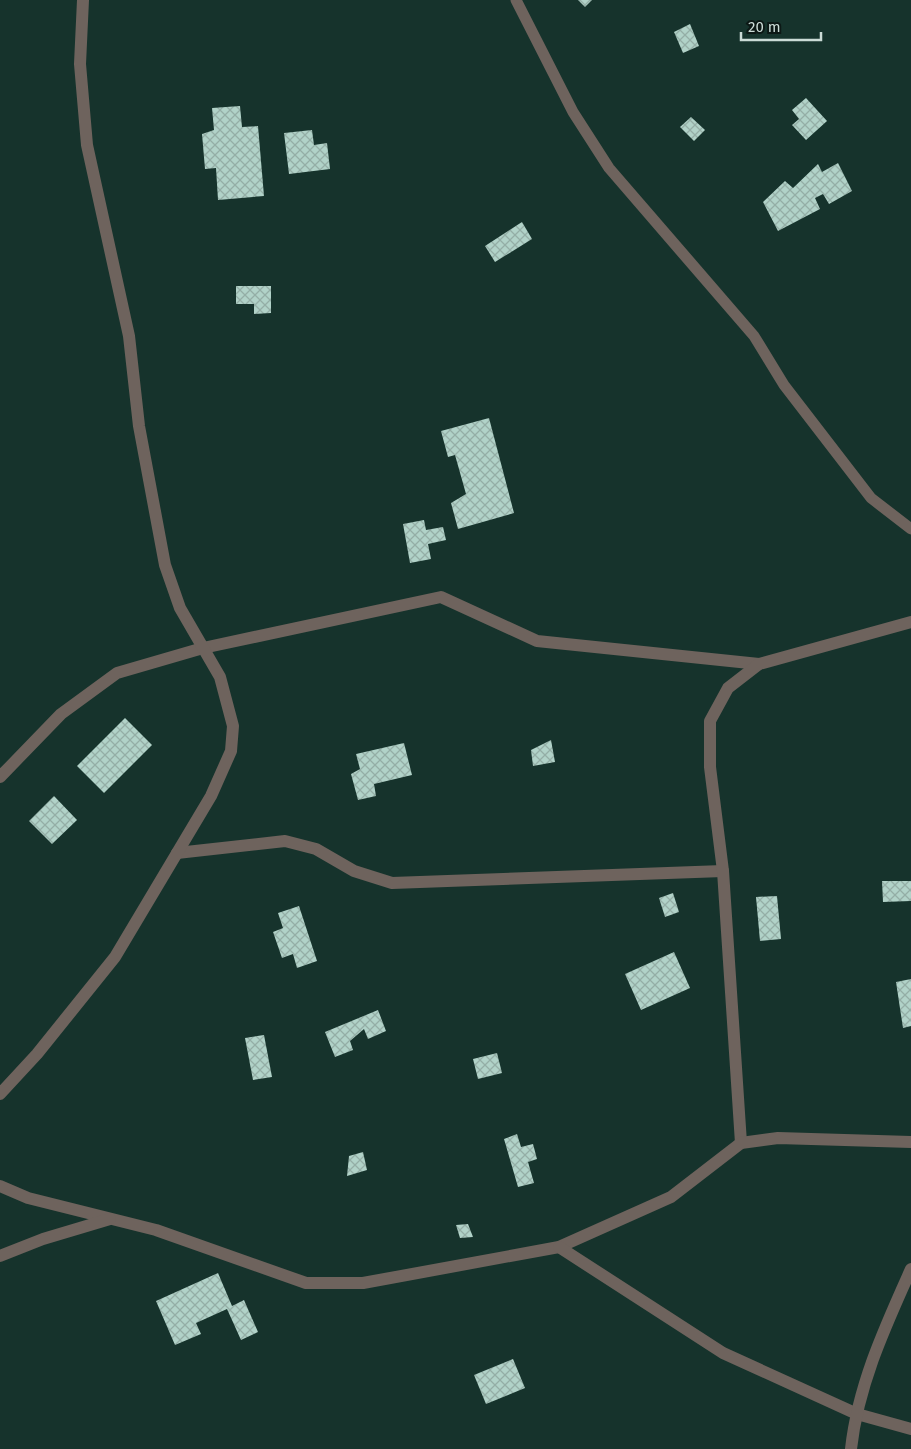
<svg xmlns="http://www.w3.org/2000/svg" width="911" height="1449" font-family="'Fira Sans',sans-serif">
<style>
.building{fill:url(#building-cross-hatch)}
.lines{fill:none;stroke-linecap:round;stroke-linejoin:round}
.lane{stroke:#6e635d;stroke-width:11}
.street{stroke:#6e635d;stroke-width:12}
</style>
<defs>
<pattern id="building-cross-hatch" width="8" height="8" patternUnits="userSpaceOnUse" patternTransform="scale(1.25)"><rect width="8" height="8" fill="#b1d2c8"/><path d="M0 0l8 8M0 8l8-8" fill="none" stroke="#94aea6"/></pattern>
</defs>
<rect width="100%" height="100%" fill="#16332c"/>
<g class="building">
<polygon points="578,0 592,0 585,7"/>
<polygon points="690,24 699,46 683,53 674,32"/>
<polygon points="806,98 827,121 806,140 792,125 799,119 792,110"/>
<polygon points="240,106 242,127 258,126 264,196 218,200 216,168 205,169 202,134 214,130 212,108"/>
<polygon points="691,117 705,130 694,141 680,127"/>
<polygon points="312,130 314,145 327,143 330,169 289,174 284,133"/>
<polygon points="838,163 852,191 829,204 823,194 815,198 820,209 778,231 763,202 785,181 793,188 818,164 822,172"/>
<polygon points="522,222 532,239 495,262 485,246"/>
<polygon points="236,286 271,286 271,313 254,314 254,304 236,304"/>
<polygon points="489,418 514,513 458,529 451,503 466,494 455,455 448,457 441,431"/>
<polygon points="424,520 426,530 443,527 446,540 428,544 431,559 410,563 403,524"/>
<polygon points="125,718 152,745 104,793 77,766"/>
<polygon points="551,740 555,762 533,766 531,750"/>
<polygon points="404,743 412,775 374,784 376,796 358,800 351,774 360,769 356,754"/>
<polygon points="54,796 77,820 52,844 29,821"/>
<polygon points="882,881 911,881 911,901 883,902"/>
<polygon points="673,893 679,912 665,917 659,898"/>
<polygon points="777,896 781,939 760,941 756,897"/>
<polygon points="299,906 317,961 297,968 293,954 282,958 273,932 283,928 278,913"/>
<polygon points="674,952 690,988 641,1010 625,974"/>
<polygon points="911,979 911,1026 903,1028 896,982"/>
<polygon points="378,1010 386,1031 368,1039 364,1029 350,1041 353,1050 335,1057 325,1032"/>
<polygon points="264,1035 272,1077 253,1080 245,1038"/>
<polygon points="497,1053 502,1073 478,1079 473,1059"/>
<polygon points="517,1134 521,1147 533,1144 537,1159 528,1162 534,1183 518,1187 504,1139"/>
<polygon points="363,1152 367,1170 347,1176 349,1156"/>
<polygon points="468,1224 473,1237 460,1238 456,1225"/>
<polygon points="218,1273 232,1306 244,1300 258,1332 241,1340 227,1309 196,1323 201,1334 175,1345 156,1301"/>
<polygon points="513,1359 525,1388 486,1404 474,1375"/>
</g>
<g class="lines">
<polyline class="lane" points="516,0 573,112 609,168 754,336 784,385 871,498 911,529"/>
<g class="street">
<polyline points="0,777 61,714 117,673 203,648 441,597 537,641 759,664"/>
<polyline points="177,853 285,841 316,849 354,871 392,883 723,871"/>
<polyline points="0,1094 37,1054 115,957 211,796 231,751 233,726 220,677 180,608 165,565 139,426 129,336 87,145 80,64 83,0"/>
<polyline points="741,1143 723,871 710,767 710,721 728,688 759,664 911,622"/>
<polyline points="0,1186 28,1198 156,1230 306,1283 363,1283 559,1247 671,1197 741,1143 778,1138 911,1142"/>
<polyline points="559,1247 723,1353 857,1414 911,1429"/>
<polyline points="0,1256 43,1239 110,1219"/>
<path d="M851,1449c7,-64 34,-122 60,-180"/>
</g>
</g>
<path d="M741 32v8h80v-8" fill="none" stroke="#cbdbd6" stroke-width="2.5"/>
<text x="748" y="32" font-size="15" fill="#cbdbd6" stroke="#0c1815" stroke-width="4" paint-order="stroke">20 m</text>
</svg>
